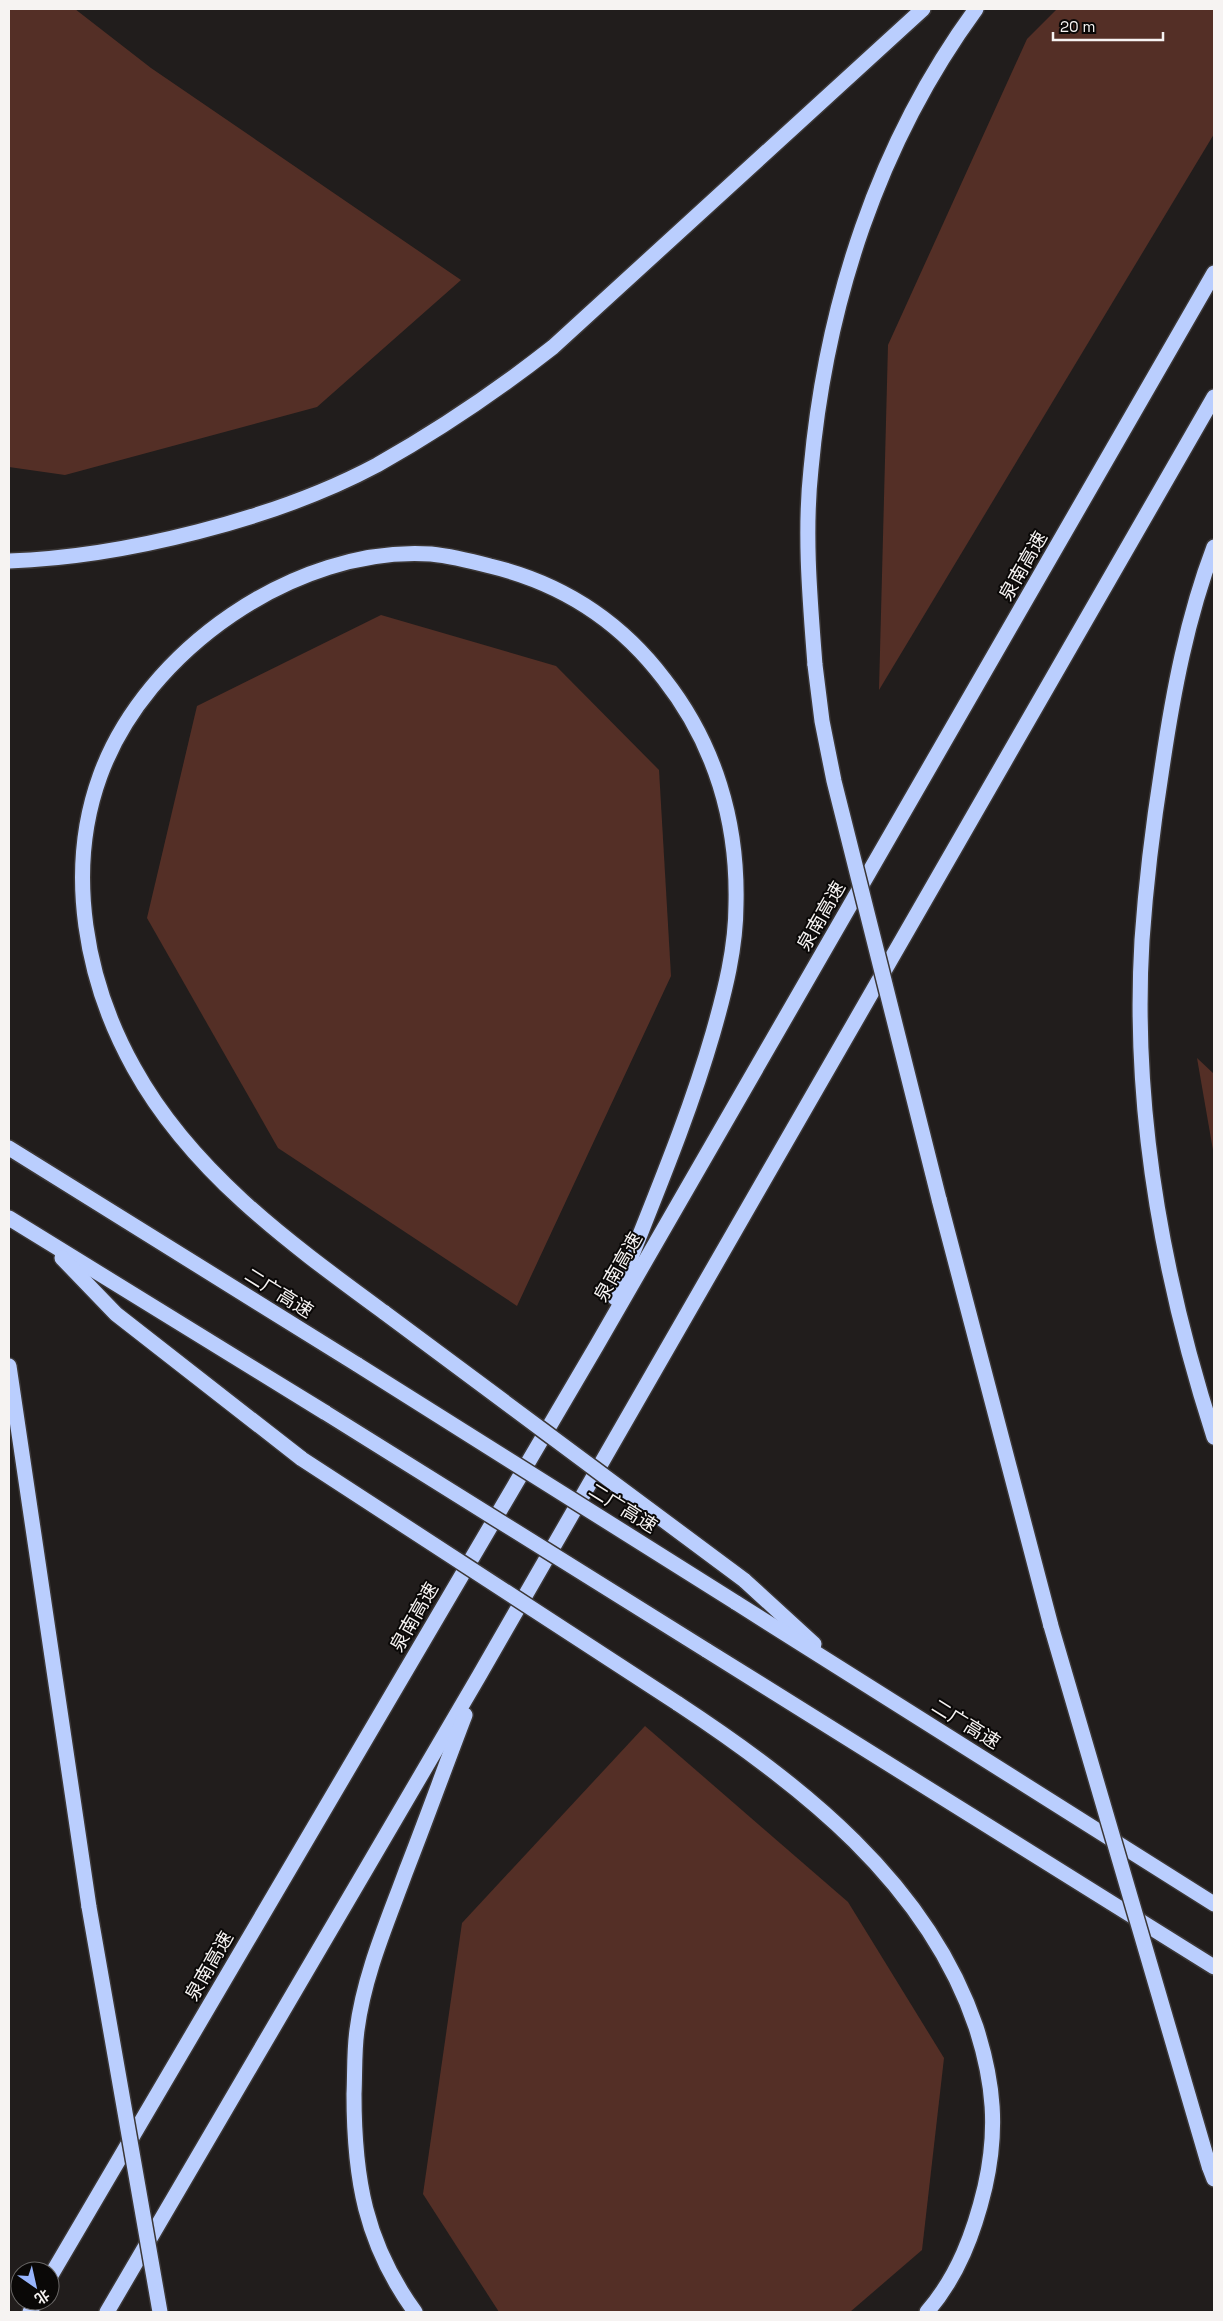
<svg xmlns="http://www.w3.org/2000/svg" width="1223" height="2321" font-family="'Space Grotesk','Noto Sans SC',sans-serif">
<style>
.green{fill:#542f26}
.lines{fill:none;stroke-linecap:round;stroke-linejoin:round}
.highway-casing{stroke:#3b3736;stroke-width:18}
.highway{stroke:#bacefe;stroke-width:15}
.highway-bridge-casing{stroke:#3b3736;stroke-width:18;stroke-linecap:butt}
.highway-bridge{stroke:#bacefe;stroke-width:15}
.labels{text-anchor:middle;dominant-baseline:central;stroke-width:4;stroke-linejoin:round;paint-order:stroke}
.street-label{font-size:19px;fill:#f6f3f2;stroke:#0a0807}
</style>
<rect width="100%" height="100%" fill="#211d1c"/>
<g class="green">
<polygon points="9,9 75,9 151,68 461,280 317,407 65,475 9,467"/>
<polygon points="1057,9 1214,9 1214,134 879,690 888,345 1027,39"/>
<polygon points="381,615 556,666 659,770 671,976 517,1306 278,1148 147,918 197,706"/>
<polygon points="1197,1058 1214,1074 1214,1156"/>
<polygon points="645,1726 848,1902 944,2058 922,2250 850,2312 499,2312 423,2194 462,1923"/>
</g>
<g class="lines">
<defs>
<g id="highway">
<path d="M1214,547c-27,71 -41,146 -52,221 -9,57 -16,114 -20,172 -10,167 21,339 72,497"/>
<path d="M9,561c114,-4 267,-42 368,-96 62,-35 120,-74 176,-118l370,-338"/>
<path d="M815,665c-5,-65 -11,-131 -4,-196 15,-165 67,-326 165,-460"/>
<polyline points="9,1148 358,1365"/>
<polyline points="939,1199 1051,1626"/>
<polyline points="9,1218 326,1413"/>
<polyline points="62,1258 116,1314 302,1459"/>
<path d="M385,1313c-94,-69 -193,-140 -251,-245 -48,-86 -69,-196 -34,-292 45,-125 196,-231 331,-222 19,2 40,7 59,12 71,17 130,55 174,113 51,65 74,143 72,225 0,44 -11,87 -23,129 -26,90 -64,177 -98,265"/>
<polyline points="9,1366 89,1907"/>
<polyline points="744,1580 814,1644"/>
<polyline points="735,1602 1214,1904"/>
<polyline points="706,1650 1214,1967"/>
<path d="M677,1703c123,81 250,179 299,324 18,56 22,103 9,160 -11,46 -27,89 -58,125"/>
<polyline points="1209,2166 1214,2179"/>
<polyline points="50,2277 597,1345 1214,273"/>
<polyline points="30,2312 36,2301"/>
<polyline points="107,2312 479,1676 1214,397"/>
<path d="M415,2312c-50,-69 -61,-134 -61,-218 1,-21 0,-43 3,-64 7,-55 30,-107 49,-159 20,-51 39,-104 59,-156"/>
</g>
</defs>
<use href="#highway" class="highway-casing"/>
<use href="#highway" class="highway"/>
<defs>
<g id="highway-bridge">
<polyline points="815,665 822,721 834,781 939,1199"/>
<polyline points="385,1313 744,1580"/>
<polyline points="358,1365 735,1602"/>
<polyline points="326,1413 706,1650"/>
<polyline points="302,1459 677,1703"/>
<polyline points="1051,1626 1209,2166"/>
<polyline points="89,1907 160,2312"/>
</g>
</defs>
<use href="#highway-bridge" class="highway-bridge-casing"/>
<use href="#highway-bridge" class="highway-bridge"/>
</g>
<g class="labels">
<g class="street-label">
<text transform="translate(1023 566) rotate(-60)">泉南高速</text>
<text transform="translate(821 916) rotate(-60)">泉南高速</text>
<text transform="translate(618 1267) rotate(-60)">泉南高速</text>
<text transform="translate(279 1293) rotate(32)">二广高速</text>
<text transform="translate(623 1508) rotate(32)">二广高速</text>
<text transform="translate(414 1617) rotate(-60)">泉南高速</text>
<text transform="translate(966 1724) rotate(32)">二广高速</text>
<text transform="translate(209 1966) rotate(-60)">泉南高速</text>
</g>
</g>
<rect width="1223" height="2321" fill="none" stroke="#f6f3f2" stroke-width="20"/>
<g transform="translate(35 2286) rotate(146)"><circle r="24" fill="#0a0807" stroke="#686665"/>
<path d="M0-4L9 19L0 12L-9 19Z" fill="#98b5fd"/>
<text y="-8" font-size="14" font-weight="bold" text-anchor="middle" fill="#f6f3f2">北</text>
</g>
<path d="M1053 32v8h110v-8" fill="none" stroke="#f6f3f2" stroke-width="2.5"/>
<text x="1060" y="32" font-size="15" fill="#f6f3f2" stroke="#0a0807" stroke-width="4" paint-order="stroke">20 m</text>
</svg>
